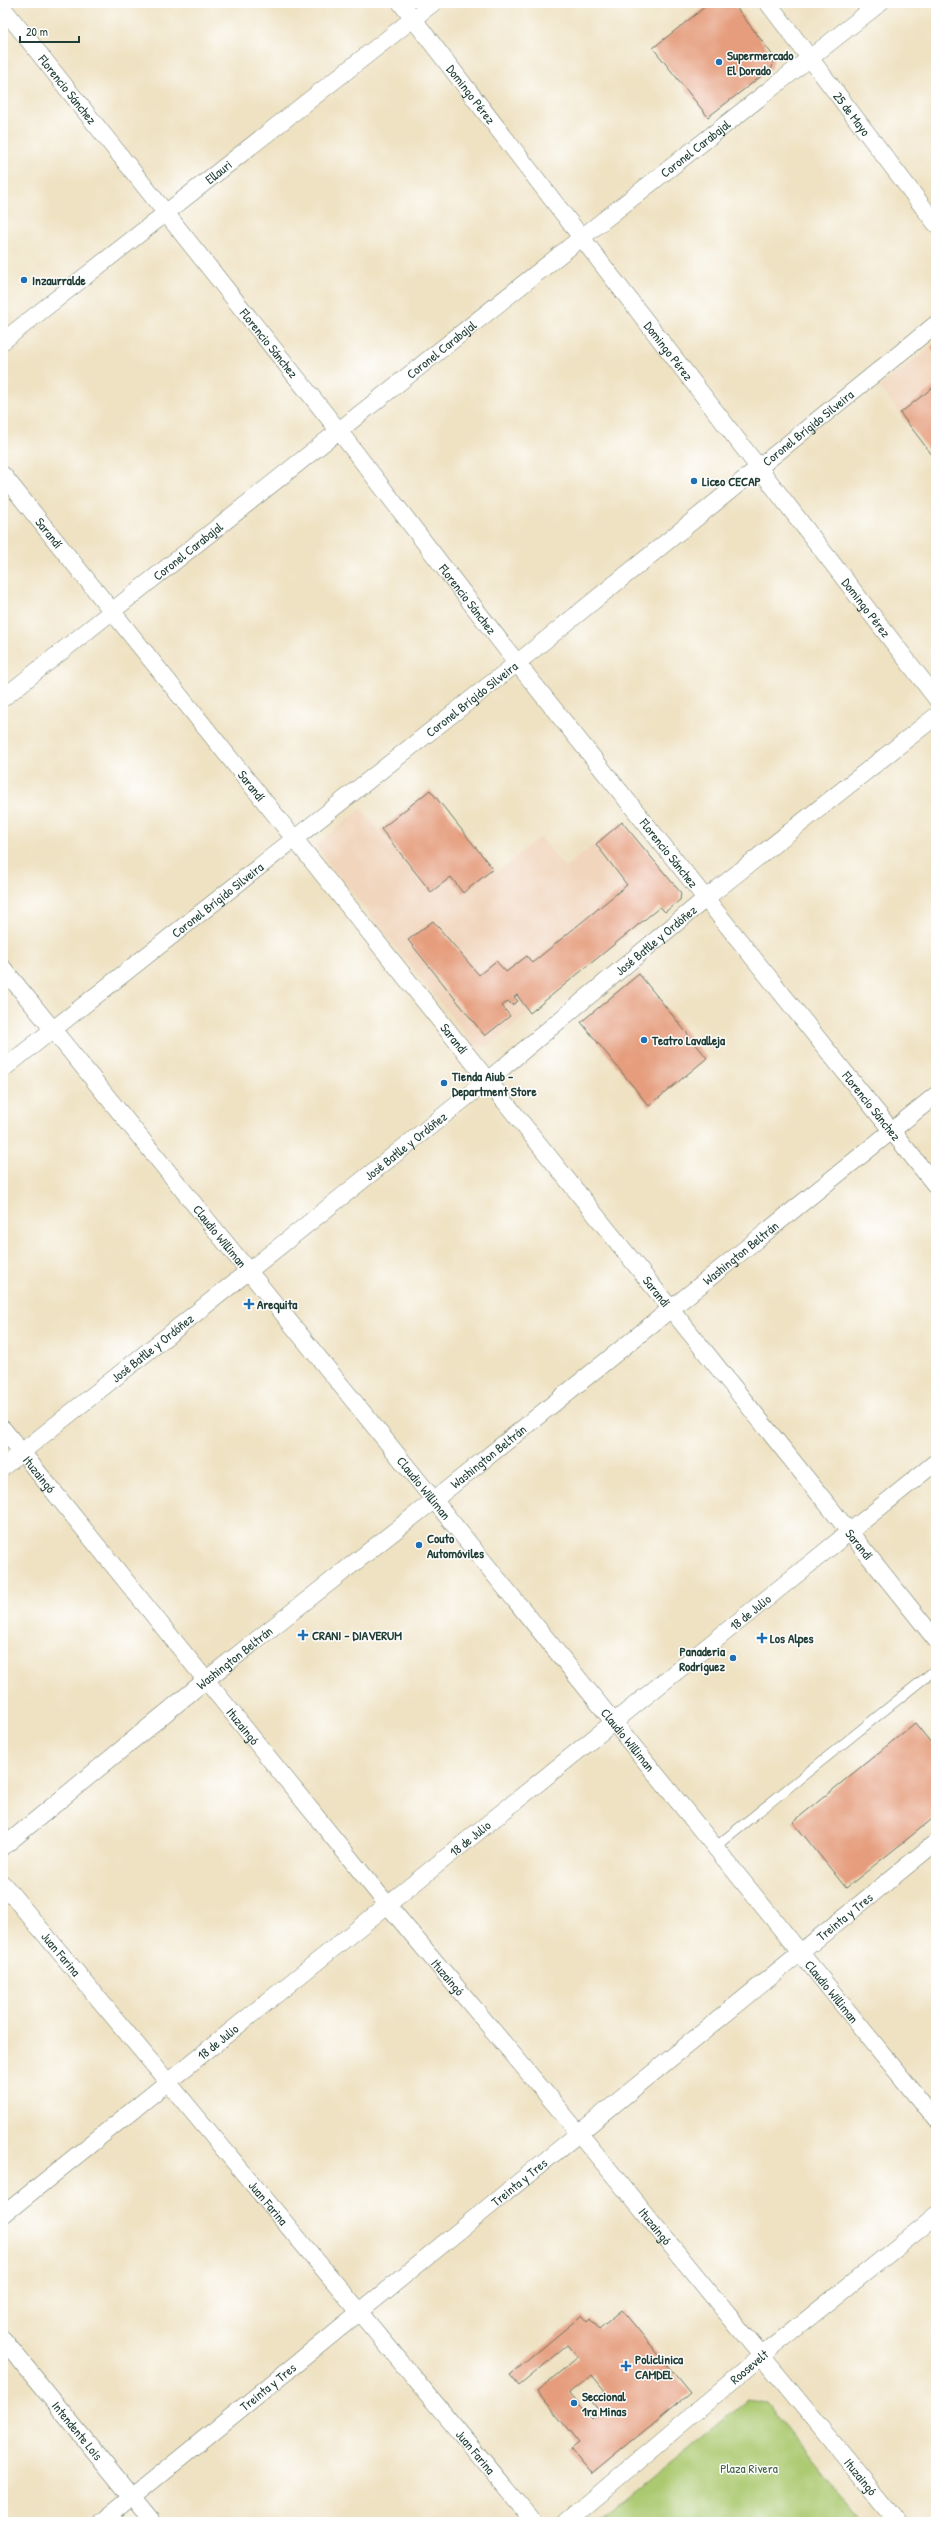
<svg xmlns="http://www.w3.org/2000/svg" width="939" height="2525" font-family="'Patrick Hand',sans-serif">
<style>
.built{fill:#f1d5bd}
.green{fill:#abc970;stroke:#658352}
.building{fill:#e59d7d;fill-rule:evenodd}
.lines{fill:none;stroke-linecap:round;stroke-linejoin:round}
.service-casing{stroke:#687766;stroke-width:10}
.minor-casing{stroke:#687766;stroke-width:18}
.service{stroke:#fff;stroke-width:9}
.minor{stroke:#fff;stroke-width:17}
.poi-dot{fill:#1f6fb2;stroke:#fff;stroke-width:1.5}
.labels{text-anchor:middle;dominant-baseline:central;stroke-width:3;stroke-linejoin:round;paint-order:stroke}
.poi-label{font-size:13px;font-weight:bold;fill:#1f3d34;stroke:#fff;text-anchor:start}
.street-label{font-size:13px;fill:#1f3d34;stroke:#fff}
.park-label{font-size:13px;fill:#426043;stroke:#fff}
</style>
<rect width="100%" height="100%" fill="#fff"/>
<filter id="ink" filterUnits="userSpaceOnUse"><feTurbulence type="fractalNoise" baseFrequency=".025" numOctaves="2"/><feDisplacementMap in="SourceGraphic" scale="8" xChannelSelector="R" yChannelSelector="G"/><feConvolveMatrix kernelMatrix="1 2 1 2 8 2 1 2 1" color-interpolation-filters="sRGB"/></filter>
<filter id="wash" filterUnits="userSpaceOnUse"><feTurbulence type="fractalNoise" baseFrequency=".012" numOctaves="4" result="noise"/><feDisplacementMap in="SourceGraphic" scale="16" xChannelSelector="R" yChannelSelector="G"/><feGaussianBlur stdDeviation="0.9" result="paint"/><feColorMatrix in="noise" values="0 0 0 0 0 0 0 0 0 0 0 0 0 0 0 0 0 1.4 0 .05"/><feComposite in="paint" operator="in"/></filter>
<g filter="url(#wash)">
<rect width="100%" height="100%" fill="#efe2c3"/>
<g class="built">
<polygon points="936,343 936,460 880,387"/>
<polygon points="430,790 496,873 540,837 565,868 622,822 681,893 680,900 665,912 660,907 489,1046 474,1045 315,846 361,809 379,831"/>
</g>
<polygon class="green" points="747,2400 766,2403 862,2522 597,2522"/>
<g id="blocks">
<g class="building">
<polygon points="710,3 733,3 774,57 772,68 708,117 653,48"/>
<polygon points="936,343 936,354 931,347"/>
<polygon points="936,385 936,460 900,413"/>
<polygon points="430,790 493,869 463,893 451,877 431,892 381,829"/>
<polygon points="622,822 681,893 680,900 665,912 660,907 530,1013 517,995 514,997 518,1001 512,1005 508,1001 502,1006 510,1016 485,1036 408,940 433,921 479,975 496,961 506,972 527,956 532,963 627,885 596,844"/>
<polygon points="639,974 707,1058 649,1106 581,1022"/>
<polygon points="915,1723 936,1749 936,1816 846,1888 793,1822"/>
<path d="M622,2310l68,83 -98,81 -21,-25 8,-6 -42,-52 41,-34 -10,-12 -49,41 -9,-11 72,-60 6,7 3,-3 8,10zM592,2375l13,16 -13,11 8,10 -8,7 -22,-26z"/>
</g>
</g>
</g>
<g filter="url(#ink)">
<use href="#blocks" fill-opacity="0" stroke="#687766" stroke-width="1"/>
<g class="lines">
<defs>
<polyline id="service" points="715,1847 936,1669"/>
<g id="minor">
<path id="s1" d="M401,3l535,695"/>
<path id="s2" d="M768,3l168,221"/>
<path id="s3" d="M3,8l336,423 178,232 419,523"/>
<path id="s4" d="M3,341l430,-338"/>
<path id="s5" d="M3,475l933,1165"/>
<path id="s6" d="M3,698l578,-460 299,-235"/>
<path id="s7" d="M3,968l933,1152"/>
<path id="s8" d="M3,1069l514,-406 419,-339"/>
<path id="s9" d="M3,1429l383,474 192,229 320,390"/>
<path id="s10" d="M3,1467l485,-387 217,-181 231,-183"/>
<path id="s11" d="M3,1847l204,-168 227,-179 502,-405"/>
<path id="s12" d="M3,1884l531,638"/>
<path id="s13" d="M3,2215l933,-753"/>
<path id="s14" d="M3,2339l149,183"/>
<path id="s15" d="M102,2522l834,-680"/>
<path id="s16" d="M566,2522l194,-165 176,-141"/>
</g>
</defs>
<use href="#service" class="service-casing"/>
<use href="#minor" class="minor-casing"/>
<use href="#service" class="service"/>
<use href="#minor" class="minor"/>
</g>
</g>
<g class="poi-dot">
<circle cx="719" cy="62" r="4"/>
<circle cx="24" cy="280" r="4"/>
<circle cx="694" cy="481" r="4"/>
<circle cx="644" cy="1040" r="4"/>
<circle cx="444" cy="1083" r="4"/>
<path d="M247 1298h4v4h4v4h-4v4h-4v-4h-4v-4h4z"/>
<circle cx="419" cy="1545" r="4"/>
<path d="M301 1629h4v4h4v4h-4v4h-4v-4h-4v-4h4z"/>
<path d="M760 1632h4v4h4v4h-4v4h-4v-4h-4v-4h4z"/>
<circle cx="733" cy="1658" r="4"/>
<path d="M624 2360h4v4h4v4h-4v4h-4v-4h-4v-4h4z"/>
<circle cx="574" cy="2403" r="4"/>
</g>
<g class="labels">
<g class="poi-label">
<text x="727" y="55">Supermercado<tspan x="727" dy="15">El Dorado</tspan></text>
<text x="32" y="280">Inzaurralde</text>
<text x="702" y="481">Liceo CECAP</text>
<text x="652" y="1040">Teatro Lavalleja</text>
<text x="452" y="1076">Tienda Aiub -<tspan x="452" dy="15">Department Store</tspan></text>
<text x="257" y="1304">Arequita</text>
<text x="427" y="1538">Couto<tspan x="427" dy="15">Automóviles</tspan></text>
<text x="312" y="1635">CRANI - DIAVERUM</text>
<text x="770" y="1638">Los Alpes</text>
<text x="725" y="1651" text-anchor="end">Panaderia<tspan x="725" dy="15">Rodríguez</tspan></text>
<text x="635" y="2359">Policlinica<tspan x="635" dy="15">CAMDEL</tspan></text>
<text x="582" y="2396">Seccional<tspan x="582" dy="15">1ra Minas</tspan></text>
</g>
<g class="street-label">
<text stroke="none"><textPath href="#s3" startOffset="104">Florencio Sánchez</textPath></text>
<text stroke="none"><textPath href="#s1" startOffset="115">Domingo Pérez</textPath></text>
<text stroke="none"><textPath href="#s2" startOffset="139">25 de Mayo</textPath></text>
<text stroke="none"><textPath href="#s6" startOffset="884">Coronel Carabajal</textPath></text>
<text stroke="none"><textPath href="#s4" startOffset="274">Ellauri</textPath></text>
<text stroke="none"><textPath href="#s3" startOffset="428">Florencio Sánchez</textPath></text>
<text stroke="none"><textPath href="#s6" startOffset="560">Coronel Carabajal</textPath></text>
<text stroke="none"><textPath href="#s1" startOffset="439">Domingo Pérez</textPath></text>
<text stroke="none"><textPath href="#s8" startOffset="1029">Coronel Brígido Silveira</textPath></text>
<text stroke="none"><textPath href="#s5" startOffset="74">Sarandí</textPath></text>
<text stroke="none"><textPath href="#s6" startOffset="236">Coronel Carabajal</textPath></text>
<text stroke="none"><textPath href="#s3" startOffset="752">Florencio Sánchez</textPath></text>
<text stroke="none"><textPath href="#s1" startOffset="763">Domingo Pérez</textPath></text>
<text stroke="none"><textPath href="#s8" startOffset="597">Coronel Brígido Silveira</textPath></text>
<text stroke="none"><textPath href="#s5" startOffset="398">Sarandí</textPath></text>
<text stroke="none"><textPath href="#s3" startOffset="1076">Florencio Sánchez</textPath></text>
<text stroke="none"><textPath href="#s8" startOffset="273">Coronel Brígido Silveira</textPath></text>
<text stroke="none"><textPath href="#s10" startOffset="839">José Batlle y Ordóñez</textPath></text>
<text stroke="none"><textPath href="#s5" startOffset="722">Sarandí</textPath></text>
<text stroke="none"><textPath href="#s3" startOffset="1400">Florencio Sánchez</textPath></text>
<text stroke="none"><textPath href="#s10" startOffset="515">José Batlle y Ordóñez</textPath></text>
<text stroke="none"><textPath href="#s7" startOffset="345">Claudio Williman</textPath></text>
<text stroke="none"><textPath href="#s11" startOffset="947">Washington Beltrán</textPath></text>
<text stroke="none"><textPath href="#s5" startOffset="1046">Sarandí</textPath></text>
<text stroke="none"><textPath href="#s10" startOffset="191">José Batlle y Ordóñez</textPath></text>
<text stroke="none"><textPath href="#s11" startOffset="623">Washington Beltrán</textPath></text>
<text stroke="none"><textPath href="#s9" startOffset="58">Ituzaingó</textPath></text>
<text stroke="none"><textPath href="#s7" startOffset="669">Claudio Williman</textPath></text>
<text stroke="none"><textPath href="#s5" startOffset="1370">Sarandí</textPath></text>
<text stroke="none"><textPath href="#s13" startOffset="960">18 de Julio</textPath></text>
<text stroke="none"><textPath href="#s11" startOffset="299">Washington Beltrán</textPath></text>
<text stroke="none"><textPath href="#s9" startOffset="382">Ituzaingó</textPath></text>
<text stroke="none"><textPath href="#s7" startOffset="993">Claudio Williman</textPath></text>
<text stroke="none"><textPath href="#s13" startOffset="600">18 de Julio</textPath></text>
<text stroke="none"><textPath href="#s15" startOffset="958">Treinta y Tres</textPath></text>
<text stroke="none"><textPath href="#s12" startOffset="91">Juan Farina</textPath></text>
<text stroke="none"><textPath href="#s9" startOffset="706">Ituzaingó</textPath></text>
<text stroke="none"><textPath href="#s7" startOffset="1317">Claudio Williman</textPath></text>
<text stroke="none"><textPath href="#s13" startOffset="276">18 de Julio</textPath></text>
<text stroke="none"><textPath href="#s15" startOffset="538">Treinta y Tres</textPath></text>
<text stroke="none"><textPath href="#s12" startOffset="415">Juan Farina</textPath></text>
<text stroke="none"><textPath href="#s9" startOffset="1030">Ituzaingó</textPath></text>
<text stroke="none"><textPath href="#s16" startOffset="240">Roosevelt</textPath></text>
<text stroke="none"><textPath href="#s15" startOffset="214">Treinta y Tres</textPath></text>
<text stroke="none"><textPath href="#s14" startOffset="118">Intendente Lois</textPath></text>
<text stroke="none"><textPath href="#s12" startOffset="739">Juan Farina</textPath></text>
<text stroke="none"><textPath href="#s9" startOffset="1354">Ituzaingó</textPath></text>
</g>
<g class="park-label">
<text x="749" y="2468">Plaza Rivera</text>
</g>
</g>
<rect width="939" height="2525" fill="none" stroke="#fff" stroke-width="16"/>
<path d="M20 36v6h59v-6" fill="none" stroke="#1f3d34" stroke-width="2"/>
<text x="26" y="36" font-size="12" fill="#1f3d34" stroke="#ffffff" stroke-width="3" paint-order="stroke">20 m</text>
</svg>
